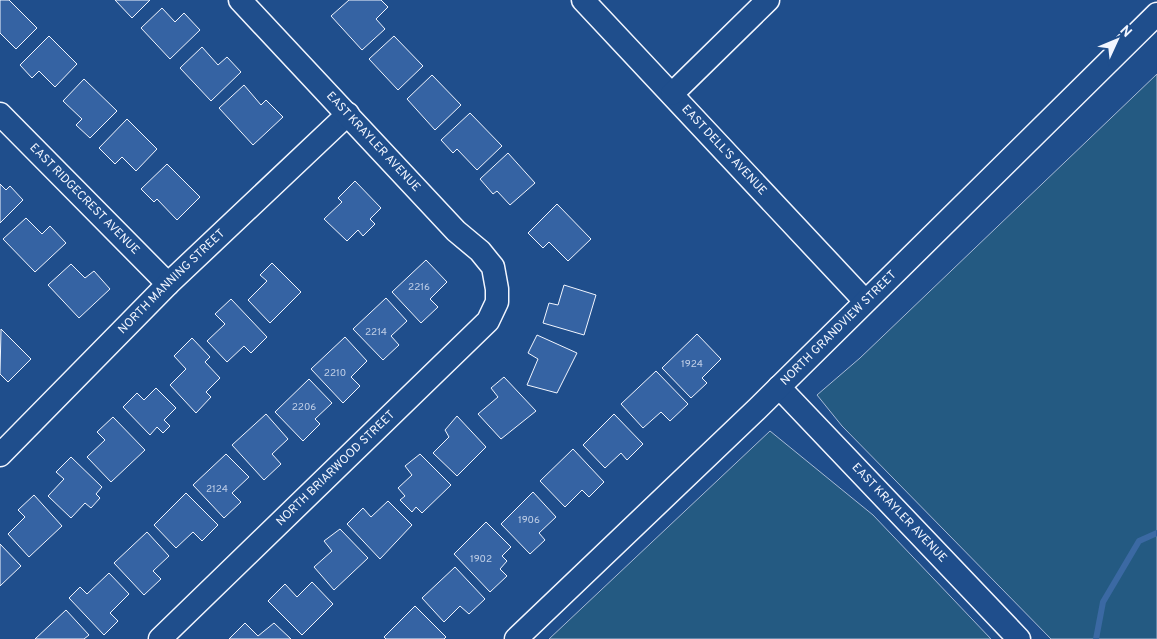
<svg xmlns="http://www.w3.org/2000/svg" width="1157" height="639" font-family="Overpass,sans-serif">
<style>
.green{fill:#245a82;stroke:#a8bbd7}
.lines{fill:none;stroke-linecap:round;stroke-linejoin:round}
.stream{stroke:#3b69a3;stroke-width:6}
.building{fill:#3563a3;stroke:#f2f6ff}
.minor-casing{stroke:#f2f6ff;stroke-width:25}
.minor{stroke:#1f4e8c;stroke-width:22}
.labels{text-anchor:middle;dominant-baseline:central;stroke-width:4;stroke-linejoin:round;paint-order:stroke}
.number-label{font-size:10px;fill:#c3d1e8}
.street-label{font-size:12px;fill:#f2f6ff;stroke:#1f4e8c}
</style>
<rect width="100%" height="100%" fill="#1f4e8c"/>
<g class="green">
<polygon points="1157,74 1157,639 1051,639 842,426 817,395 860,358"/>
<polygon points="770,431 873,515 991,639 549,639"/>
</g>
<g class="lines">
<polyline class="stream" points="1096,639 1103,602 1139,541 1157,533"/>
</g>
<g class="building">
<polygon points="0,0 9,0 37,28 16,49 0,33"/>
<polygon points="115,0 150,0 132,18"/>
<polygon points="349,0 381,0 388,7 376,19 385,29 362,50 331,16"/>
<polygon points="162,8 175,22 184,13 200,30 170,59 141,28"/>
<polygon points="49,36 77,64 55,87 39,71 32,78 20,65"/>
<polygon points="394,36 423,66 398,90 369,59"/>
<polygon points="202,47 218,65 227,57 241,72 211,101 180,68"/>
<polygon points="432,75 461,105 435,130 407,99"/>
<polygon points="84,79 117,111 90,138 76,125 82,119 63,101"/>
<polygon points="244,85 261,105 266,100 283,117 253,145 219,108"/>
<polygon points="470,113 502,146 477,170 457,149 453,153 441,140"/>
<polygon points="127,119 157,149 136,171 122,157 115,164 99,148"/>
<polygon points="508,153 535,183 510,205 497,191 493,194 480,179"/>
<polygon points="167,164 200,197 177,220 157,199 154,202 141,189"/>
<polygon points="355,181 381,208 370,219 375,224 363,236 358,230 347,241 324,219 342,202 338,198"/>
<polygon points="0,184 6,190 10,186 23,200 0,223"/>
<polygon points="557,204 591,239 568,261 549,242 543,248 528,233"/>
<polygon points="26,218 42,234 50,226 66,243 35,272 3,239"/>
<polygon points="426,260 447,282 430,299 438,307 421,323 392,292"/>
<polygon points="272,263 301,292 270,323 248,300 267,281 260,275"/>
<polygon points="71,264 85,278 94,271 110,289 79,318 48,285"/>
<polygon points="564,285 596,295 584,335 543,323 549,303 558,305"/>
<polygon points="386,298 407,321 391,336 399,345 383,360 353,329"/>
<polygon points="231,299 267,337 251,353 244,346 227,362 207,341 225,324 215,314"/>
<polygon points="1,329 31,359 8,382 0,374"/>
<polygon points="697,334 721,359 702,378 707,383 691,398 662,368"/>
<polygon points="537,335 577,353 557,393 527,385 538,359 528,353"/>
<polygon points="345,337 367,361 351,377 360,386 343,403 311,369"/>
<polygon points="192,338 210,357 205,362 220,378 206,392 211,397 196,413 170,385 186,369 174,356"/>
<polygon points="656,371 688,404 670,421 661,412 643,428 621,404"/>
<polygon points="504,377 536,411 501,439 478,414 498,397 491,388"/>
<polygon points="309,379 332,403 315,419 320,424 303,441 275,412"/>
<polygon points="156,388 176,408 164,420 170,426 163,433 157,427 150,435 123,407 137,393 144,400"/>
<polygon points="266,414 288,439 272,454 281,464 264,480 232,445"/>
<polygon points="614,414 643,444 627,460 621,453 605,468 583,445"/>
<polygon points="457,416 486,447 457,476 433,453 449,437 445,430"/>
<polygon points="113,417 145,450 111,482 87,457 105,440 97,432"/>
<polygon points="573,449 604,482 589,497 582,490 565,507 540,481"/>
<polygon points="226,454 249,477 232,493 241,502 224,518 193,485"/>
<polygon points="420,454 451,485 422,513 416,507 412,512 400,500 405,496 398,488 412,475 405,466"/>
<polygon points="71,457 102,487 96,494 100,498 91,508 85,503 71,518 48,496 64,479 56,472"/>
<polygon points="533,492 556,517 539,533 545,540 530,554 501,524"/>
<polygon points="186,493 218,525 202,541 193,532 176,548 154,525"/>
<polygon points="34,495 62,526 29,557 8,534 25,517 18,510"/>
<polygon points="388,501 412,525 380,559 347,524 363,508 371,517"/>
<polygon points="486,522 511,547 502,556 507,561 500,569 507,576 490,592 454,554"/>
<polygon points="340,529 368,558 334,590 314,567 332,551 324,541"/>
<polygon points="147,532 169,556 153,571 161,579 144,595 114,563"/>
<polygon points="0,544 21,566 0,586"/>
<polygon points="455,567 485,599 469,614 460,606 444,622 422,598"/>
<polygon points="109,573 129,594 110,613 118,621 104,635 69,598 80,587 87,594"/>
<polygon points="312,582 333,604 302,635 268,601 285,584 297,597"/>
<polygon points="415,606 446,637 444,639 386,639 384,637"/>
<polygon points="66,610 89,635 84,639 35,639"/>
<polygon points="245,623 258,636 274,623 291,639 229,639"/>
</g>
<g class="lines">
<defs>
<g id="minor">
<path id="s1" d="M583,0l282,301"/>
<polyline points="672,94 768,0"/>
<path id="s2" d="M0,114l168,170"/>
<path id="s3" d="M779,387l240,252"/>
<path id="s4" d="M0,455l168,-171 180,-170"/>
<path id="s5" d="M160,639l328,-318 9,-19v-13l-4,-22 -13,-16 -24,-20 -216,-231"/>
<path id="s6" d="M516,639l242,-231 399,-394"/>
</g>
</defs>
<use href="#minor" class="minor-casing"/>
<use href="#minor" class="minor"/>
</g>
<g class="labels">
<g class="number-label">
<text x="419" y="287">2216</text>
<text x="376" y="332">2214</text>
<text x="692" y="364">1924</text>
<text x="335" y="373">2210</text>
<text x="304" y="407">2206</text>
<text x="217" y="489">2124</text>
<text x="529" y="520">1906</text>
<text x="481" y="559">1902</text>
</g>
<g class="street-label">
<text transform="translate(373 142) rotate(47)">EAST KRAYLER AVENUE</text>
<text stroke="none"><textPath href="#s1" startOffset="206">EAST DELL'S AVENUE</textPath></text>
<text stroke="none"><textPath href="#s2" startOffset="120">EAST RIDGECREST AVENUE</textPath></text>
<text stroke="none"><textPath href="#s4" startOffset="244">NORTH MANNING STREET</textPath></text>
<text stroke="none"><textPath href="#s6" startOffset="448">NORTH GRANDVIEW STREET</textPath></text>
<text stroke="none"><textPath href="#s5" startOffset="245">NORTH BRIARWOOD STREET</textPath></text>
<text stroke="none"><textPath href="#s3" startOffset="174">EAST KRAYLER AVENUE</textPath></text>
</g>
</g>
<g transform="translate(1117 40) rotate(46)" stroke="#1f4e8c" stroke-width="4" paint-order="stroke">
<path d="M0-4L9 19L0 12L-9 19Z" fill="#f2f6ff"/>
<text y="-8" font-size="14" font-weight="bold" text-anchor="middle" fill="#f2f6ff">N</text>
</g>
</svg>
